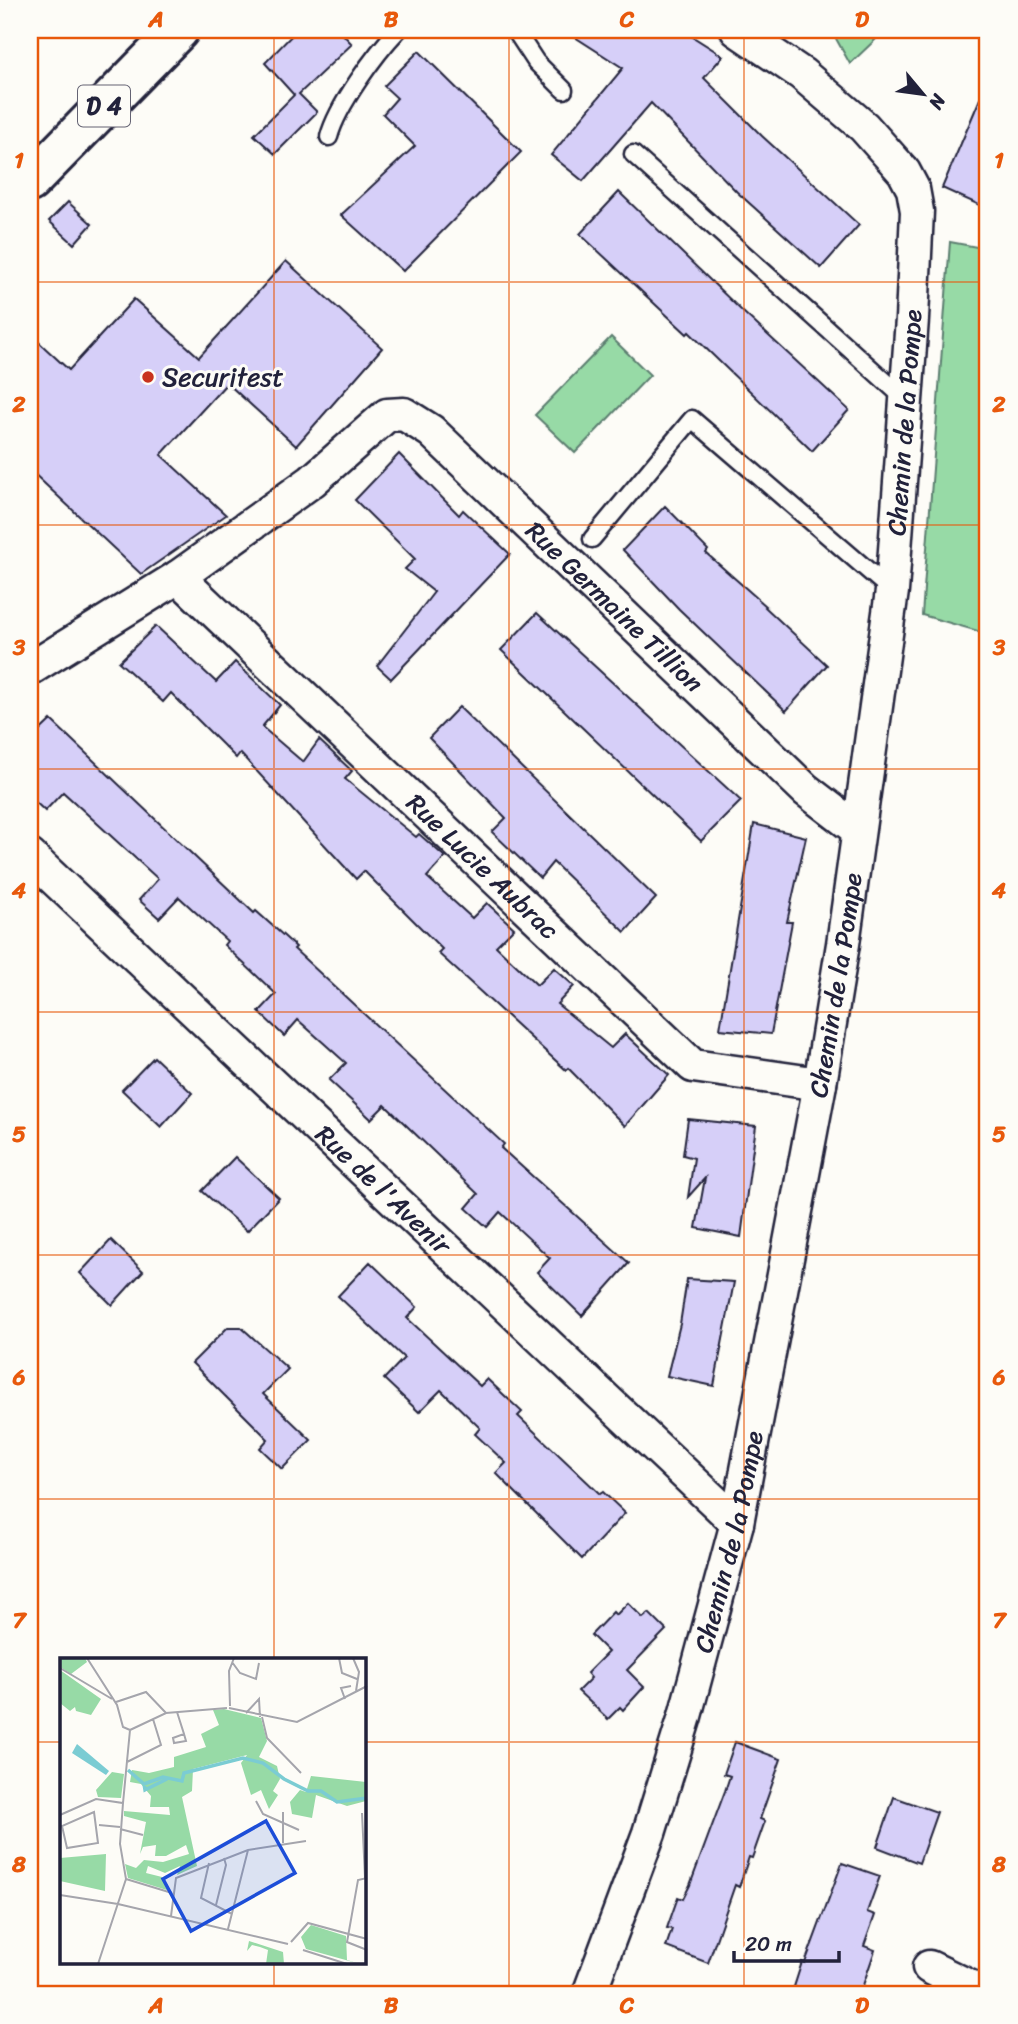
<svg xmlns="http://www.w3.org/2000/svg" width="1018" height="2024" font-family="Sriracha,sans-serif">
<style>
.green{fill:#97daa6;stroke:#5c7e70;stroke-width:2}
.building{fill:#d6cff8;stroke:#22223b;stroke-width:2}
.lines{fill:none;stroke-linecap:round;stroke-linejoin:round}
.lane-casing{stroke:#22223b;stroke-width:21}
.street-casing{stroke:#22223b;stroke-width:37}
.primary-casing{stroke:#22223b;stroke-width:44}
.lane{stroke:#fdfcf7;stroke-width:16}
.street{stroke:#fdfcf7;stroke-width:32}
.primary{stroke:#fdfcf7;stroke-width:38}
.grid{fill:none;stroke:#e8590c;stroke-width:2;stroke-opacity:0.55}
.poi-dot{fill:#c8321e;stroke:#fdfcf7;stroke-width:2.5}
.labels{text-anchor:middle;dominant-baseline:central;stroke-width:6;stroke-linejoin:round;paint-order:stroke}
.shield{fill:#fdfcf7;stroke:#646373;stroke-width:2}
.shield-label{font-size:24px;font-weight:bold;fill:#22223b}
.poi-label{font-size:26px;fill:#22223b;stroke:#fdfcf7;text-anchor:start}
.street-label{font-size:26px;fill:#22223b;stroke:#fdfcf7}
.inset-river{fill:none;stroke:#7bccd3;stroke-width:3.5}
.inset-road{fill:none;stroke:#a5a5ac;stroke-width:2}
.view{fill:#1d4ed8;fill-opacity:0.15;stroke:#1d4ed8;stroke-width:3.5}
.inset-edge{fill:none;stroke:#22223b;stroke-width:3.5}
.neatline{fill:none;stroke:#e8590c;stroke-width:2.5}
.grid-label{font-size:23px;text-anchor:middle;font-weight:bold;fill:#e8590c}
</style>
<rect width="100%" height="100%" fill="#fdfcf7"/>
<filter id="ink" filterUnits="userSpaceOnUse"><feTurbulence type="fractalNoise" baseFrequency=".0143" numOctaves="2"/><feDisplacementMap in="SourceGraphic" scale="14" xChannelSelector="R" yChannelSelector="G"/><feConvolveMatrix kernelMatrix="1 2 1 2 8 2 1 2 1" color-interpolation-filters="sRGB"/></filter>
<g filter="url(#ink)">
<g class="green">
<polygon points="828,30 882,30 875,40 850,64 834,35"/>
<polygon points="950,242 988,249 988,634 922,615"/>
<polygon points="611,337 650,375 575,453 535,415"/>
</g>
<g class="building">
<polygon points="297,30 339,30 352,44 299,94 317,112 275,154 254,135 294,95 265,63"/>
<polygon points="564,30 682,30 723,56 704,78 762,136 859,225 821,268 737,192 651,103 583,181 551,155 623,68"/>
<polygon points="419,51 521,152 403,271 341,215 415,146 383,114 397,98 384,86"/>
<polygon points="988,80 988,209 942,188"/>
<polygon points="619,192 743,312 849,410 812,451 689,332 687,334 580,234"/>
<polygon points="68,202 92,224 74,244 49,221"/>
<polygon points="286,261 382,348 296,446 227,383 161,455 226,515 141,574 30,470 30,334 69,370 134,299 199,357"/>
<polygon points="399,454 459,515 463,510 510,554 391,679 377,666 434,592 405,569 415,559 355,500"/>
<polygon points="665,506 708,550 706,553 766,606 765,607 827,665 786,711 679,609 623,550"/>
<polygon points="537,613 741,801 701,841 501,650"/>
<polygon points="156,626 216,682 235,662 280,705 262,727 303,762 319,740 352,771 345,779 416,837 419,834 445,857 427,877 472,918 487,903 514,928 496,946 537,985 554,968 574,986 557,1004 611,1048 625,1034 669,1075 625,1126 568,1068 566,1070 438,953 442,949 364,871 356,879 240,753 236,758 171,693 163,702 119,662"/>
<polygon points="459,707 656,898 625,932 553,862 540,878 492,832 506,818 429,738"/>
<polygon points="51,720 254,913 256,911 296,947 294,949 504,1144 501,1148 629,1263 582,1316 537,1272 550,1258 500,1212 487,1227 466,1208 478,1194 385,1105 371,1119 329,1080 346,1063 298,1020 284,1036 259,1012 276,994 224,945 227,941 179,897 159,918 139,900 158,879 63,792 45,811 30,797 30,740"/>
<polygon points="754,824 806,837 787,922 792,922 771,1034 720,1029"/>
<polygon points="154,1057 192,1093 161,1127 122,1090"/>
<polygon points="688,1119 756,1126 741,1237 696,1228 705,1178 688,1197 694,1158 683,1155"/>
<polygon points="235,1157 279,1198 247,1231 202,1191"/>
<polygon points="111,1240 143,1271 112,1305 80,1273"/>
<polygon points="370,1262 417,1307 407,1318 480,1386 487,1379 522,1412 518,1416 600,1494 603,1492 625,1513 582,1559 496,1473 506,1463 475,1434 480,1428 441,1390 419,1412 384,1379 404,1358 338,1296"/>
<polygon points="687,1279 734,1282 714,1386 667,1376 680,1324"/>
<polygon points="228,1327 241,1327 288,1369 263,1394 311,1440 282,1469 260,1448 268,1439 192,1363"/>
<polygon points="628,1603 643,1618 649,1613 666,1630 627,1670 644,1687 623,1710 620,1707 608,1719 578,1691 591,1678 587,1673 608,1652 591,1635 613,1612 616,1615"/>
<polygon points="735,1742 781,1759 760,1819 765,1821 752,1858 749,1857 739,1887 735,1885 708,1963 666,1947 672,1929 667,1928 678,1897 683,1899 690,1885 725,1791 730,1776 724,1774"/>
<polygon points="894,1797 937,1812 919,1863 877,1847"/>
<polygon points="842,1863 880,1876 867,1912 875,1915 864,1946 875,1950 860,1994 814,1994 794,1987 802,1962 805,1963"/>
</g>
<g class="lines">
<defs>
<g id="lane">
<polyline points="515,30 536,62 564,90"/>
<path d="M329,137c8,-31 47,-84 69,-107"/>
<polyline points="633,154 905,399"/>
<polyline points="592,539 692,419 892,591"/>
</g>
<g id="street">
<path id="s1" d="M178,577l515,489 127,18"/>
<path id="s2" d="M30,669l148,-92 134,-96 75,-66 17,-1 27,17 375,359 52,40"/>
<path id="s3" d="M30,856l707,667"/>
<polyline points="929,1967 985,1994"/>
<path id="s4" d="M589,1994l60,-161 36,-117 52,-193 83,-439 23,-140 49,-353 20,-272 5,-108 -4,-22 -9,-17 -40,-45 -62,-53 -65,-44"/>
</g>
<polyline id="primary" points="30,182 179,30"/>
</defs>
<use href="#lane" class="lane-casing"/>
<use href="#street" class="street-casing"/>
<use href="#primary" class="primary-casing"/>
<use href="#lane" class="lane"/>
<use href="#street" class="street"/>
<use href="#primary" class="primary"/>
</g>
</g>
<path class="grid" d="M274,30v1630M509,30v1964M744,30v1964M30,282h958M30,525h958M30,769h958M30,1012h958M30,1255h958M30,1499h958M30,1742h31M364,1742h624M274,1963v31"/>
<circle class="poi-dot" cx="148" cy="377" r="7"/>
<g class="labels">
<rect class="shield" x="78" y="85.5" width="52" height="41" rx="5"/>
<g class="shield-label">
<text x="104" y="106">D 4</text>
</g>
<g class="poi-label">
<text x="162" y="377">Securitest</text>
</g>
<g class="street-label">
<text stroke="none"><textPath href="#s4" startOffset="1608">Chemin de la Pompe</textPath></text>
<text stroke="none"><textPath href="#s2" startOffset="742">Rue Germaine Tillion</textPath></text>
<text stroke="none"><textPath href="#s1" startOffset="420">Rue Lucie Aubrac</textPath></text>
<text stroke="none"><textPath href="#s4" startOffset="1041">Chemin de la Pompe</textPath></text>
<text stroke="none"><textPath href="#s3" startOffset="486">Rue de l'Avenir</textPath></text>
<text stroke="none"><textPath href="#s4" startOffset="474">Chemin de la Pompe</textPath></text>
</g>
</g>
<g transform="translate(60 1658)">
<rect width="306" height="306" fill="#fdfcf7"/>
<path d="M0,0h25l2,4 -16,12 -11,-7zM0,12l41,29 -10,16 -15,-4 -1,-4 -5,4 -10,-8zM164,51l37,9 6,23 -8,16 18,9 3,13 -7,12 5,4 -9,14 -8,-19 -10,5 -10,-32 6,-8 -54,14 -1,22 -10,6 15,69 -20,9 3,-9 -15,7 -17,-7 -2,7 16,4 8,14 -42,-13 -3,-14 11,4 8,-8 19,2 26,-8 -3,-9 -20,11h-11l1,-11 -13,2 -3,7 6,-32 -22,-6v-5l46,4 -1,-8h-19l1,-11 -10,-12 -11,-2 2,-12 17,3 25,-6v-10l32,-10 -5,-13 18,-9 -6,-15zM52,114l12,2 -3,24 -23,-1 -2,-7zM251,118l55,6v19l-19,5 -31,-11 -4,23 -20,-4 -2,-12 10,-12 6,2zM46,196l-1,37 -45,-10v-23zM251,267l35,11 1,24 13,4 -54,-15 -5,-12zM189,283l34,11 1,12h-18l2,-14 -8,-3 -8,-2 -5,6z" fill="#97daa6"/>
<path d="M17,86l32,27 -3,4 -34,-22z" fill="#7bccd3"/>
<path class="inset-river" d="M68,112l16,14 19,-7 19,4 2,-8 59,-15 20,5 21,16 24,12h13l16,11 30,-4M84,126l1,6 22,-11"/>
<path class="inset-road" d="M27,0l30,47 6,22 7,3M279,0l3,15 15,6M293,0l6,14 -3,19M172,4l8,11 16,6 3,-16M0,10l52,31M285,41l-4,-11 10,-2M56,44l30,-10 20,21M170,48l-1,-35 5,-13M169,50l68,14 70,-36M117,54l7,22 -11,4 1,5 12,-2 -2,-7M186,55l13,-14 1,18M202,59l5,21 34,35M70,72l36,-17 61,-5M67,104l34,-17 -8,-26M196,143l7,13 36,16M34,154l4,31 -31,5 -5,-22zM302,155l3,65M0,157l36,-16 27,4 7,-73M39,167l21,2M60,171l23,6M223,185v-31M149,205l-8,35 31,16M307,220l-9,2 -11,62 20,8M66,221l46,14M0,237l58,9 170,40M156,247l10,-40 -2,-7M111,258l5,-38 72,-28 58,-9M168,271l20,-79M231,284l17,-19 59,16M243,292l44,14M38,306l28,-85 -6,-35 3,-41"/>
<path class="view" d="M206,163l29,52 -104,58 -28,-52z"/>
<rect width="306" height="306" class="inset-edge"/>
</g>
<rect width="1018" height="2024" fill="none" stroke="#fdfcf7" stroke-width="77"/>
<g transform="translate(923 94) rotate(119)" stroke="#fdfcf7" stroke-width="5" paint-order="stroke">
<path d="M0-5L12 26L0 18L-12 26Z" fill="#22223b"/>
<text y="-10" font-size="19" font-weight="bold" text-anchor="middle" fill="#22223b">N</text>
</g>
<path d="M734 1951v10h105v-10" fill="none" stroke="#22223b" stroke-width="3.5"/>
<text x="745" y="1951" font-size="21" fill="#22223b" stroke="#fdfcf7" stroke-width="5" paint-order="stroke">20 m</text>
<rect x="38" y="38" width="941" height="1948" class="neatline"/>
<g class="grid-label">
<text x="156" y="27">A</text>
<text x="391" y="27">B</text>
<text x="627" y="27">C</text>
<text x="862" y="27">D</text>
<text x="19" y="168">1</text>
<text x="999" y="168">1</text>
<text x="19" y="412">2</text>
<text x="999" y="412">2</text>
<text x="19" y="655">3</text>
<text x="999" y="655">3</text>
<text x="19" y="898">4</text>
<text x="999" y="898">4</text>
<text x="19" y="1142">5</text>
<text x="999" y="1142">5</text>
<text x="19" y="1385">6</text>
<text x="999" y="1385">6</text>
<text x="19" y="1628">7</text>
<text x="999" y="1628">7</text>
<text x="19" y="1872">8</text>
<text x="999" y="1872">8</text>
<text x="156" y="2013">A</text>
<text x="391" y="2013">B</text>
<text x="627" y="2013">C</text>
<text x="862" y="2013">D</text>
</g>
</svg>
